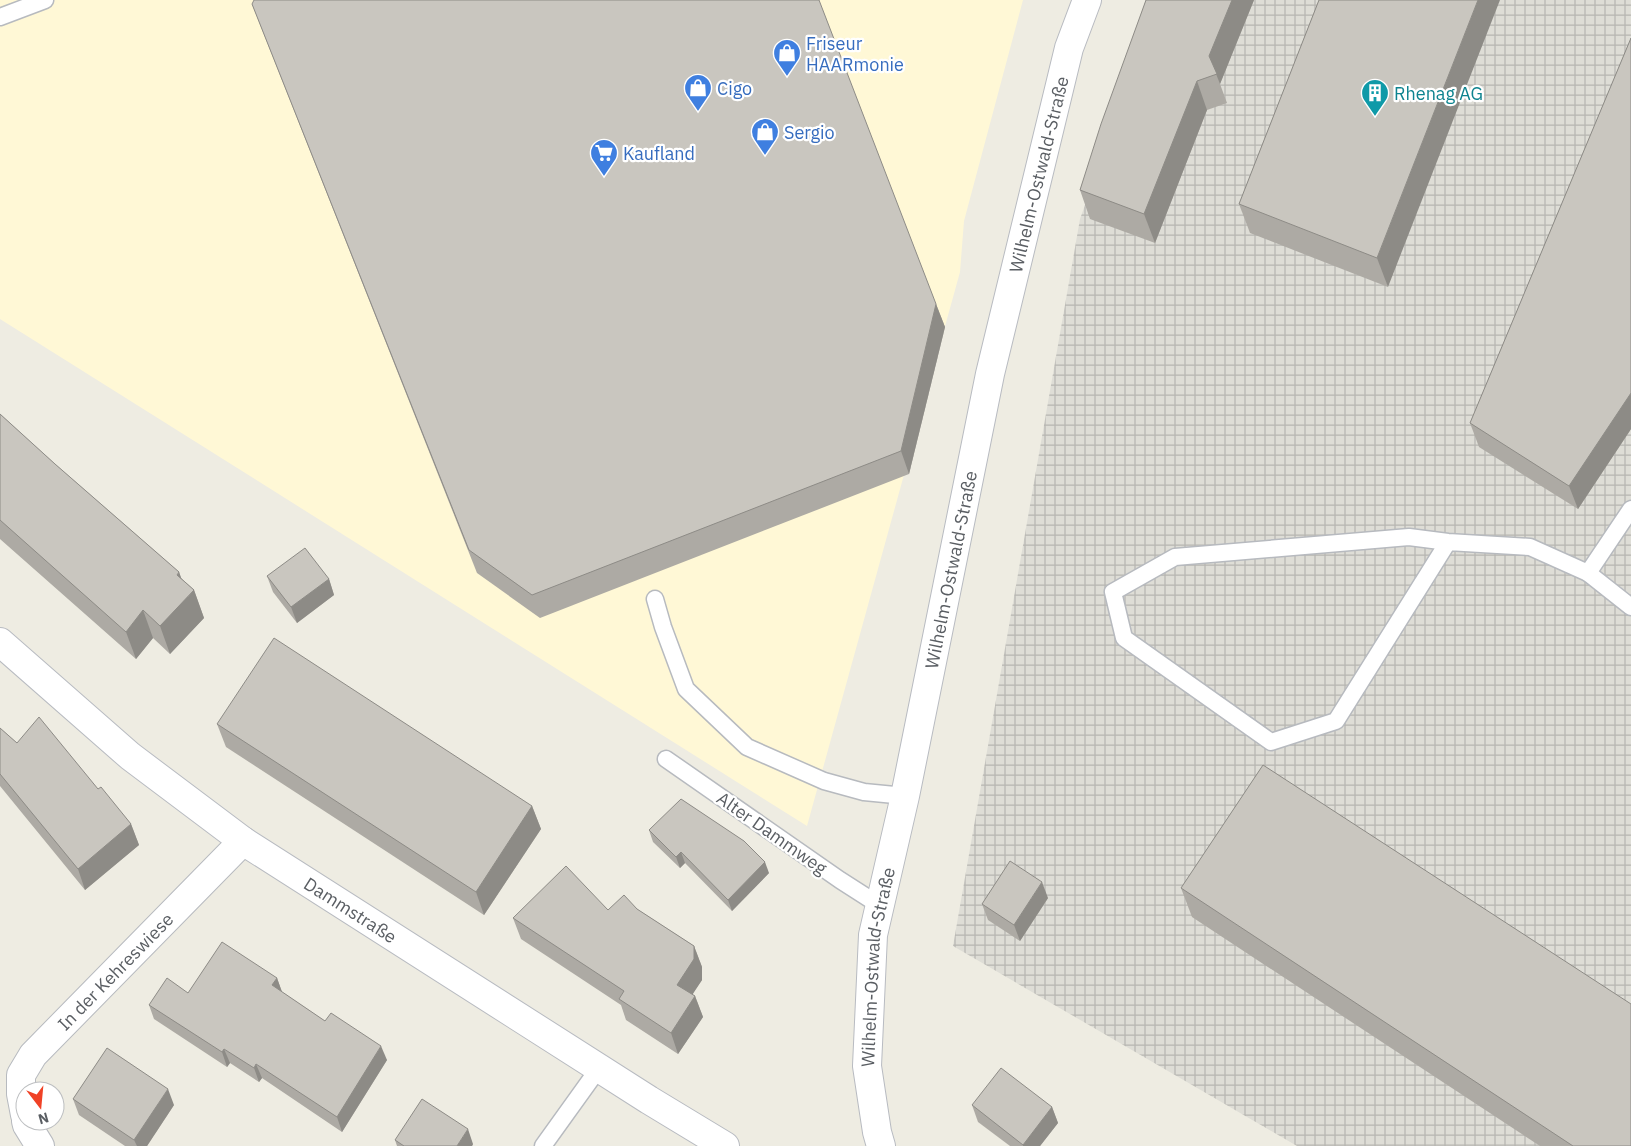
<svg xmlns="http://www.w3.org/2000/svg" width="1631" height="1146" font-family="'IBM Plex Sans',sans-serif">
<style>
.commercial{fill:#fff8d6}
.industrial{fill:url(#industrial-grid)}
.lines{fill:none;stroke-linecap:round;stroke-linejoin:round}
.lane-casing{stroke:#b7babf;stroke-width:19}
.street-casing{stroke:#b7babf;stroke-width:30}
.secondary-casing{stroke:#b8bbc1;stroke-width:30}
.lane{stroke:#fff;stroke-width:16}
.street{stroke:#fff;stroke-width:28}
.secondary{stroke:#fff;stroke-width:28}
.wall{fill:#adaaa4}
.shaded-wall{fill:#8d8b86}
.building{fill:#c9c6bf;stroke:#8d8b86}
.labels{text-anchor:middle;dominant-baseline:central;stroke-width:4.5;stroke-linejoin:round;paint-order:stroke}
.shop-label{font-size:18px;fill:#366cbe;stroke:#fff;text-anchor:start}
.culture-label{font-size:18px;fill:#0d838f;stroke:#fff;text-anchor:start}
.street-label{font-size:18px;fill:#5a5e63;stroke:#fff}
</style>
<defs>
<pattern id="industrial-grid" width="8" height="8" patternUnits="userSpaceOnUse" patternTransform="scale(1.25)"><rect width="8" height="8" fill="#deddd6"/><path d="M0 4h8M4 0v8" fill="none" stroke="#b7b6b1"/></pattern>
</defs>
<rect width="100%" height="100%" fill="#eeece2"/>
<polygon class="commercial" points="0,0 1023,0 964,221 960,272 807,826 0,319"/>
<polygon class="industrial" points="1158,0 1631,0 1631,1146 1297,1146 953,946 1080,219"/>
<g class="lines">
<defs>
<g id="lane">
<polyline points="0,17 45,0"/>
<polyline points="1448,542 1336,721 1271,742 1124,638 1113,592 1175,557 1409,537 1448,542 1530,547 1588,573 1631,607"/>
<polyline points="1588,573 1631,509"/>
<polyline points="655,599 663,627 686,689 747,747 824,781 864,792 905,796"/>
<polyline points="666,759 840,880 879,905"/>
<polyline points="543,1146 599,1068"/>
</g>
<g id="street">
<path id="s1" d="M25,1115l-4,-21v-19l12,-20 210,-214"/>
<polyline points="26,1121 27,1125 40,1146"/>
</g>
<g id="secondary">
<path id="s2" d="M0,642l130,114 113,85 406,259 76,46"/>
<path id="s3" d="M881,1146l-4,-14 -10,-66 6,-131 32,-139 85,-422 79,-326 18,-48"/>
</g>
</defs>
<use href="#lane" class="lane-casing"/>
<use href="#street" class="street-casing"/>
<use href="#secondary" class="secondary-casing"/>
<use href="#lane" class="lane"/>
<use href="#street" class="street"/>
<use href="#secondary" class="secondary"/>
</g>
<g class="wall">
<polygon points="1146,0 1254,0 1220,84 1227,103 1207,110 1155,243 1090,219 1080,190"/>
<polygon points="1319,0 1388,287 1250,233 1239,204"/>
<polygon points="252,4 936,304 945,327 909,474 540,618 477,573 261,27"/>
<polygon points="1631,38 1631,429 1578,509 1479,447 1470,423"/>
<polygon points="0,414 55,464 179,572 181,578 194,590 204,618 170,654 153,638 136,659 0,539"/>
<polygon points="267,576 329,579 334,595 297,623 273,592"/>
<polygon points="217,724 532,806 541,829 484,915 226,747"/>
<polygon points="0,728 17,743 98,789 131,824 139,845 85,890 0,786"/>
<polygon points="649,830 769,873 732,911 685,863 680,868 653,842"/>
<polygon points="1181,888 1631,1146 1540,1146 1192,917"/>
<polygon points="1048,898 1020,941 988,920 982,904"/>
<polygon points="637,909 694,946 702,967 702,980 692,994 695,996 703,1017 678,1054 626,1020 621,1005 521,939 513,918 608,910"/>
<polygon points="277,978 282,992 325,1021 387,1060 342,1132 262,1078 259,1082 230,1063 227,1067 154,1019 149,1005 188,993"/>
<polygon points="73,1099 174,1105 147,1146 125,1146 79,1115"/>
<polygon points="972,1105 1052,1107 1058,1123 1040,1146 1010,1146 978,1122"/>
<polygon points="395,1140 473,1144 472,1146 397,1146"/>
</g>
<g class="shaded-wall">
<polygon points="1232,0 1254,0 1220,84 1209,56"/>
<polygon points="1478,0 1500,0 1388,287 1377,258"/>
<polygon points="1197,81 1207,110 1155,243 1144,214"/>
<polygon points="936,304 945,327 909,474 901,451"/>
<polygon points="1631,393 1631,429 1578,509 1569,486"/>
<polygon points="179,572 188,597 194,590 204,618 170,654 160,626"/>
<polygon points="329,579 334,595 297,623 291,607"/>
<polygon points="143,610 153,638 136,659 126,632"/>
<polygon points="532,806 541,829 484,915 476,892"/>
<polygon points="131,824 139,845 85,890 78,869"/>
<polygon points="681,852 685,863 680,868 676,857"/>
<polygon points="765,862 769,873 732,911 728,900"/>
<polygon points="1042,882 1048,898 1020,941 1014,925"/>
<polygon points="694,946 702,967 702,980 685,1006 677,985"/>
<polygon points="277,978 282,992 272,985"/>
<polygon points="695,996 703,1017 678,1054 671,1033"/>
<polygon points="381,1046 387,1060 342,1132 337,1117"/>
<polygon points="224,1049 230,1063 227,1067 222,1052"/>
<polygon points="256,1064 262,1078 259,1082 254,1068"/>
<polygon points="168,1089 174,1105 147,1146 137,1146 134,1140"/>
<polygon points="1052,1107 1058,1123 1040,1146 1023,1146 1023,1145"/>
<polygon points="468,1129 473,1144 472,1146 457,1146"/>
</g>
<g class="building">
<polygon points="254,0 819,0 936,304 901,451 532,595 469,550 252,4"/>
<polygon points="1146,0 1232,0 1209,56 1217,74 1197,81 1144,214 1080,190 1101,124"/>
<polygon points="1319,0 1478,0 1377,258 1239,204"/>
<polygon points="1631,38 1631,393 1569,486 1470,423"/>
<polygon points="0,414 55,464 179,572 177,575 194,590 160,626 143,610 126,632 0,520"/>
<polygon points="305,548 329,579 291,607 267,576"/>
<polygon points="274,638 532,806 476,892 217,724"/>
<polygon points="39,717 98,789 101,787 131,824 78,869 0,774 0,728 17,743"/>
<polygon points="1263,765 1631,1004 1631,1146 1573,1146 1181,888"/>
<polygon points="681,799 744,841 765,862 728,900 681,852 676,857 649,830"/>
<polygon points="1010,861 1042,882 1014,925 982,904"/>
<polygon points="566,866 608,910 624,895 637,909 694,946 694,959 677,985 695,996 671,1033 619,999 624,991 513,918"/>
<polygon points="222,942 277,978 272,985 325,1021 331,1013 381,1046 337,1117 256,1064 254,1068 224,1049 222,1052 149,1005 167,978 188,993"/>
<polygon points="107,1048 168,1089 134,1140 73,1099"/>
<polygon points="1001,1068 1052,1107 1023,1145 972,1105"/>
<polygon points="422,1099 468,1129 457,1146 404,1146 395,1140"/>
</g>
<defs>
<symbol id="shop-pin" viewBox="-11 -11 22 30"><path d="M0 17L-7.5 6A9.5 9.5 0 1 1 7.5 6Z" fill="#3f7fe0" stroke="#fff"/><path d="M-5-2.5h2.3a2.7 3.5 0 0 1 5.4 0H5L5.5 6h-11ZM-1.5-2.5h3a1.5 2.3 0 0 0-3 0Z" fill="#fff"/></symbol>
<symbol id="building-pin" viewBox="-11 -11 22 30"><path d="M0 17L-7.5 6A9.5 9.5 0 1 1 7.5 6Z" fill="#0f9aa8" stroke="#fff"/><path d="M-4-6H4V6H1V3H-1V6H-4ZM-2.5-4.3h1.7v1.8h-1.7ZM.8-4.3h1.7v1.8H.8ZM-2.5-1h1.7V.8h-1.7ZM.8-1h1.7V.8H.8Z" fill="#fff"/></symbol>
<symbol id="supermarket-pin" viewBox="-11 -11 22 30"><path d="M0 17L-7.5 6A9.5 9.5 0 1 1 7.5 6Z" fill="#3f7fe0" stroke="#fff"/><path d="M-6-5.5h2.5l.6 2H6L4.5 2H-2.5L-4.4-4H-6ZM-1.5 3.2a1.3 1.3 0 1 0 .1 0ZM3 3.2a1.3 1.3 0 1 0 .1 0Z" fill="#fff"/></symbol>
</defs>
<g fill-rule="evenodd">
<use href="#shop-pin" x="771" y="37" width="32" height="43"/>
<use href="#shop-pin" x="682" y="72" width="32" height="43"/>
<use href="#building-pin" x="1359" y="77" width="32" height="43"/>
<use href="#shop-pin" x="749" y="116" width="32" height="43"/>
<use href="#supermarket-pin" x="588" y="137" width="32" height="43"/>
</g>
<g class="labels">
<g class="shop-label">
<text x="806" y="43">Friseur<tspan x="806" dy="21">HAARmonie</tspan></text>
<text x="717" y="88">Cigo</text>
<text x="784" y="132">Sergio</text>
<text x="623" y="153">Kaufland</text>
</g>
<g class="culture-label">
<text x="1394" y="93">Rhenag AG</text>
</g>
<g class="street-label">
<text stroke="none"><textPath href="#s3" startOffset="991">Wilhelm-Ostwald-Straße</textPath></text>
<text stroke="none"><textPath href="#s3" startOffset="586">Wilhelm-Ostwald-Straße</textPath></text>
<text transform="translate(772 833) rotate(35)">Alter Dammweg</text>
<text stroke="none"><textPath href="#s2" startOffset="442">Dammstraße</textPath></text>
<text stroke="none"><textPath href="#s3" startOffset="181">Wilhelm-Ostwald-Straße</textPath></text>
<text stroke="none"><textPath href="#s1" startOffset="181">In der Kehreswiese</textPath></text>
</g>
</g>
<g transform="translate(40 1106) rotate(164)"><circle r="24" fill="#ffffff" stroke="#bdbfc1"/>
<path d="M0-4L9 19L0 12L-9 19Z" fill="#f04226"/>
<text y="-8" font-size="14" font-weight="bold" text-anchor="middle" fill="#5a5e63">N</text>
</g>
</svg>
